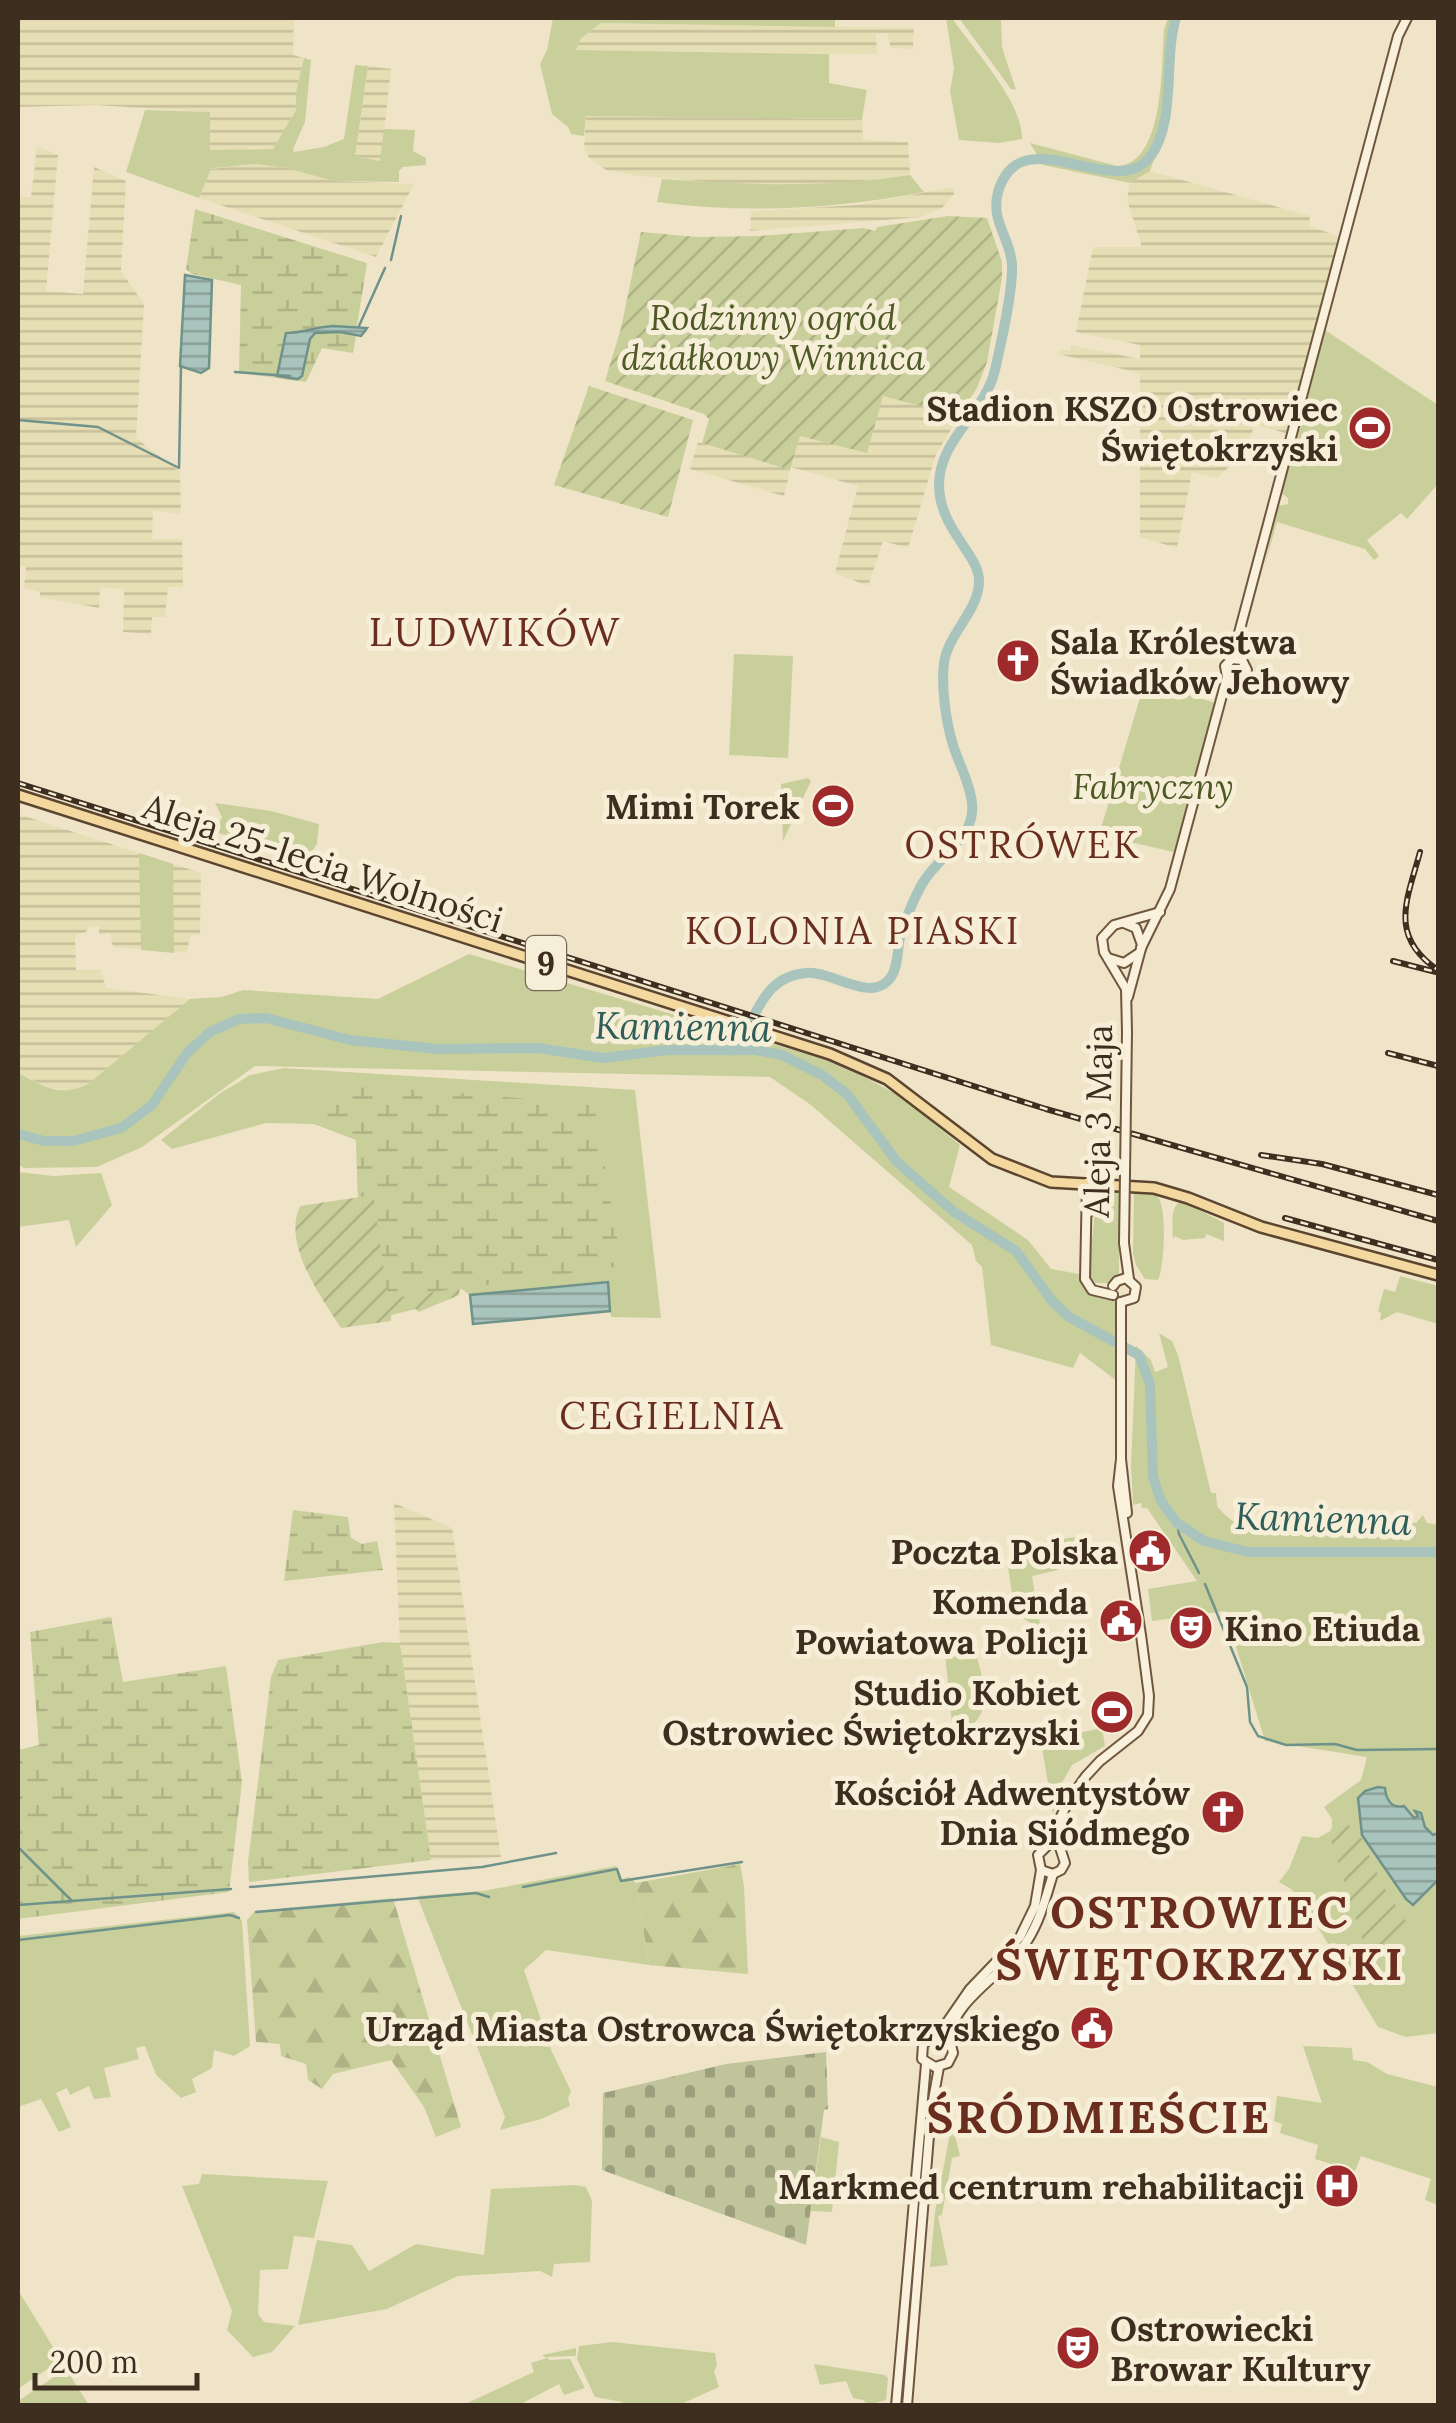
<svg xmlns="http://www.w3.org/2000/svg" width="1456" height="2423" font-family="Lora,serif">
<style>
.farmland{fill:url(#farmland-rules)}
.green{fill:#c9cf9b}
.forest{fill:url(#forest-firs)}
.wetland{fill:url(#wetland-marsh)}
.cemetery{fill:url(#cemetery-stones)}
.garden{fill:url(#garden-furrows)}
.water{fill:url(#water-rules);stroke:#6f938a;stroke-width:2.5}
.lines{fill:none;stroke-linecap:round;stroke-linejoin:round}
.stream{stroke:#6f938a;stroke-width:2.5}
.river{stroke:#a9c4bc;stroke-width:10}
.secondary-casing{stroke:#6f573f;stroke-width:12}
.primary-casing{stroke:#5b4430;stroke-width:14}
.secondary{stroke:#faf1dc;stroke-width:8}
.primary{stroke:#f3d9a0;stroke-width:9}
.rail-casing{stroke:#3d2e20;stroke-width:6}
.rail{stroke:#f7eed8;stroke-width:2.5;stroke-dasharray:8;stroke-linecap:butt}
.secondary-bridge-casing{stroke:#6f573f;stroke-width:12;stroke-linecap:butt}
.secondary-bridge{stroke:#faf1dc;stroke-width:8}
.labels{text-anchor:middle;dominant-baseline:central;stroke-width:10;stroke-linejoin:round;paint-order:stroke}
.shield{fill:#f7eed8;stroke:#756857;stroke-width:2.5}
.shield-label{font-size:32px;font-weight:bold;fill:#3d2e20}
.park-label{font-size:35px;font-style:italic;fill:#4d5a26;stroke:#f7eed8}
.poi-label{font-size:35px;font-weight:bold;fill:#3d2e20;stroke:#f7eed8;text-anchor:end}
.street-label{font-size:35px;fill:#3d2e20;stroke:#f7eed8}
.neighbourhood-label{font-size:38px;letter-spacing:2.5px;fill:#6b2e1e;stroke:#f7eed8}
.water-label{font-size:38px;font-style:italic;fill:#2f5d5a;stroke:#f7eed8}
.quarter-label{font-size:40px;letter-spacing:2.5px;fill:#6b2e1e;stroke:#f7eed8}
.district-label{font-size:45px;font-weight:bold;letter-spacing:2.5px;fill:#6b2e1e;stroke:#f7eed8}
</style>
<defs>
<pattern id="farmland-rules" width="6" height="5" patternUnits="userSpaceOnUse" patternTransform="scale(2.5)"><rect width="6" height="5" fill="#e6deb5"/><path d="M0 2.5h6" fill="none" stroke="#c6bf9b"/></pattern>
<pattern id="forest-firs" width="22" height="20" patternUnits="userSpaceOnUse" patternTransform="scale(2.5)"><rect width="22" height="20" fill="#c9cf9b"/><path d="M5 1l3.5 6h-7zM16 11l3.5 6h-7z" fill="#aeb285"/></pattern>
<pattern id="wetland-marsh" width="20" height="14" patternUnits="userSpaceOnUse" patternTransform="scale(2.5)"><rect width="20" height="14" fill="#c9cf9b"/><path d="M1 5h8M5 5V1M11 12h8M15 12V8" fill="none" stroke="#aeb285"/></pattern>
<pattern id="cemetery-stones" width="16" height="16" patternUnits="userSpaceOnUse" patternTransform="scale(2.5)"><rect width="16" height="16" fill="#bfc49a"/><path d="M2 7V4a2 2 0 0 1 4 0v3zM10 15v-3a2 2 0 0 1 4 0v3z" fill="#9ca07d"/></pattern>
<pattern id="garden-furrows" width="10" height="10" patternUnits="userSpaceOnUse" patternTransform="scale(2.5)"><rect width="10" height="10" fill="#c9cf9b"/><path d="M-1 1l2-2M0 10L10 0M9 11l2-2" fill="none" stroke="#aeb285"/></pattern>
<pattern id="water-rules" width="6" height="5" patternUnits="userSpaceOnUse" patternTransform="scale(2.5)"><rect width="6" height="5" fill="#a9c4bc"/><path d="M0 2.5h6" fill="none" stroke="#8ba098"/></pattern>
</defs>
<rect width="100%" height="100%" fill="#f0e4c8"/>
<g class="farmland">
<polygon points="18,18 294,18 293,55 304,58 296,92 296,110 273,149 253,147 238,152 210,150 209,112 94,105 18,107"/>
<polygon points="600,23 914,28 913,49 891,48 887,33 876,34 877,54 575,50 581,38"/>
<polygon points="368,66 391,69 381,161 355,156"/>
<polygon points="586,116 862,119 863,140 908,142 910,175 847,183 756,186 640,176 606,170 590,159 584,149"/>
<polygon points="37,146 58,155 46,291 83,294 94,167 126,181 121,271 144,304 136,438 180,472 181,514 153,510 152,539 182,539 183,587 168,587 165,617 152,617 151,634 123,632 124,589 100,588 99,608 40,597 40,592 24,588 26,567 18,566 18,196 31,197"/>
<polygon points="255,164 287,168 333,181 414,184 376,257 199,198 211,169"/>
<polygon points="1150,171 1310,216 1309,226 1340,237 1288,434 1255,424 1245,452 1217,478 1192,472 1177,548 1140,537 1140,373 1058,354 1060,349 1070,351 1071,345 1140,359 1140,345 1076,332 1093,247 1142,247 1127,200 1130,183"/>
<polygon points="954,187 954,194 942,208 921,217 750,231 751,211 857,205"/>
<polygon points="883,395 959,416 936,454 908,548 883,541 868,586 835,573 858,486 791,467 800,436"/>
<polygon points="698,442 790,470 784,496 690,469"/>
<polygon points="18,814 201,873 200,935 190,935 187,953 113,947 110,933 99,935 99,926 89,927 86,932 75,935 76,970 101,970 106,988 190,999 88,1084 73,1091 47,1087 18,1073"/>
<polygon points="394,1503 452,1528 501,1857 431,1860 400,1643"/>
</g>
<g class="green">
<polygon points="553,18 835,18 835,27 601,23 581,38 576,50 829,54 829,83 867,90 862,119 586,116 584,136 571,134 568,127 552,114 540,64 547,50"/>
<path d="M946,18h6c21,31 71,84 70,121l-23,4 -40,-3 -9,-49 4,-23z"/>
<polygon points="959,18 1001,18 1002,47 1016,90 1011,89"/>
<path d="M1168,18h11l-5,20 -8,87 -16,46 -20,12 -87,-18 -13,-22 87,23c48,-2 44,-101 47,-136z"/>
<polygon points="304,58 311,60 305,122 293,149 294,152 324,147 344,139 355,65 368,66 355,156 380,161 384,129 415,130 413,151 426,158 426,165 403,167 399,171 399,182 333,181 287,168 255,164 215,168 211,169 199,198 126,172 145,110 210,112 210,150 273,149 296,110 296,92"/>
<path d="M910,175l14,17c-89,17 -177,22 -267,10l5,-23c84,6 165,9 248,-4z"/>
<polygon points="1325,330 1438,405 1438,484 1407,519 1401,513 1367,540 1379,556 1374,560 1365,549 1277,522 1264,568 1278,506 1288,504 1288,498 1281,493 1290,461 1299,461 1305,455 1300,450 1293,451 1308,403 1306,402"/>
<polygon points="734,654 793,656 788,758 729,755"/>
<polygon points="1145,681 1215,703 1174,852 1099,835"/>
<polygon points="808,778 811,781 783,841 781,784"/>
<polygon points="215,803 271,811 319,824 317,844 307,859 215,832 222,817"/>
<polygon points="139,853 173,864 174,953 141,950"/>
<path d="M469,954l371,110 62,33 58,48 -11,42 79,53 23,29 34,6 2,9 34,18 1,83 -42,-32 -7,15 -82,-23 -9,-78 -6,-6 -4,-16 -161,-140 -41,-28 -515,-11 -113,81 -45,20 -73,1 -6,-3v-92c26,13 41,25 70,11l102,-85 32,-2 21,-7 135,9z"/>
<polygon points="284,1068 635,1090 661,1318 611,1317 607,1283 470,1295 460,1288 388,1299 372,1195 358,1197 356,1139 314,1124 266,1123 172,1149 161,1140 219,1094 250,1075"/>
<polygon points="18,1172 54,1176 101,1173 112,1205 76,1247 69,1220 18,1227"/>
<polygon points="1119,1189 1119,1273 1110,1283 1096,1283 1089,1276 1096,1198 1103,1190"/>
<path d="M1134,1191c8,0 17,0 23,5 11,9 7,74 1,84l-13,-1 -9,-14 -3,-12z"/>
<path d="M1188,1198l-2,5 38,20v18l-18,-7 -1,4 -22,2 -8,-4 -2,3c0,-16 -5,-37 15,-41z"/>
<polygon points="1400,1276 1438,1286 1438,1324 1397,1312 1380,1321 1381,1313 1378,1311 1384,1289 1395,1292"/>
<path d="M1159,1333l13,8 6,14 33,138h5l1,13c36,46 84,14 130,8 21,-2 48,6 69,9l7,-8 4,8 11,2v508l-32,4 -28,-10 -74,-123 -13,-15 -12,-7 10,-13 13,-33 16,2 14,-8v-11l-8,-12 37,-27 6,-23 -102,-16 -40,-130 -73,10 -4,-32 49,-8 -50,-73h-5l-1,-5 -8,2 -2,-39 5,-120 15,14 4,12 13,-5z"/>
<polygon points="1076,1537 1058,1570 1032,1576 1043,1642 1035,1643 1030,1623 1023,1618 1016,1620 1007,1560 1029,1556 1029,1544"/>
<path d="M951,1641l3,5 19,-5c8,37 29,79 -20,93l-9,-91z"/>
<polygon points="1102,1728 1105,1746 1072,1765 1063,1781 1053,1814 1041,1741"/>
<polygon points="616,1866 622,1879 629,1877 636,1883 649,1965 546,1950 524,1970 552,2052 571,2091 568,2098 570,2106 541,2119 500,2130 505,2117 417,1896 483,1891"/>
<polygon points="234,1912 242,1921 250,2046 234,2056 214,2050 212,2068 192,2079 196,2092 181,2098 156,2075 145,2046 136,2048 139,2059 104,2068 111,2097 94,2099 89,2086 70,2095 67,2088 56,2093 71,2127 59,2132 41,2099 18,2107 18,1936"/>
<polygon points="1303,2046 1352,2048 1353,2060 1367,2062 1387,2074 1438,2087 1438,2205 1425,2200 1431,2179 1361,2156 1355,2171 1315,2159 1318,2145 1280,2133 1282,2124 1274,2121 1277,2096 1322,2103"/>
<polygon points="952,2123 960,2156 952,2158 942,2215 938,2216 948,2265 930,2267 935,2212"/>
<polygon points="821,2137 839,2142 832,2212 811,2211"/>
<polygon points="202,2174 328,2181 314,2238 294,2236 288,2269 260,2270 258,2314 264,2322 295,2326 272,2352 253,2357 227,2330 232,2311 182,2186 199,2184"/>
<polygon points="576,2185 586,2187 592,2201 590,2262 554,2264 552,2277 540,2271 458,2276 387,2309 298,2325 317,2240 352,2245 369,2271 416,2244 484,2255 491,2189"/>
<polygon points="18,2290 61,2360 18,2389"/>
<polygon points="613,2342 715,2353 717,2365 714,2371 719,2387 679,2405 624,2405 622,2402 595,2397 577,2359 579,2346"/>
<polygon points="576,2348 576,2356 547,2357 549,2360 570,2359 585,2388 564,2395 559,2384 519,2405 463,2405 534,2372 531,2363 547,2358 542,2355"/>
<polygon points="814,2364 885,2375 888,2378 886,2400 868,2405 863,2400 853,2398 846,2381 820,2385"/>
<polygon points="66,2369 89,2405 18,2405 18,2401"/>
</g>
<g class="forest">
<polygon points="740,1864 744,1886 748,1974 649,1965 636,1883"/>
<polygon points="393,1898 461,2127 436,2137 424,2107 391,2060 333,2074 322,2089 308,2080 306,2064 281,2056 280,2044 256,2042 247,1920 255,1911"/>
</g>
<g class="wetland">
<polygon points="195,209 367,263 357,326 367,328 367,332 356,336 353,353 322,348 306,382 239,373 241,285 192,274 186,269"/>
<polygon points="367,1086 594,1104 622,1266 388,1299 373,1196 358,1197 356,1140 314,1124 335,1089"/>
<polygon points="293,1510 348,1517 351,1538 362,1544 377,1541 383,1570 284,1581"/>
<polygon points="111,1617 123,1682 226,1666 242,1782 229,1892 18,1919 18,1750 39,1745 30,1632"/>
<polygon points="383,1642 400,1643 431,1860 249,1882 248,1862 271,1677 278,1660"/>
</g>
<polygon class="cemetery" points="826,2052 828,2109 824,2110 806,2245 602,2170 603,2093 726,2064"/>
<g class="garden">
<polygon points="948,216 987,218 1002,262 1002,278 987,362 977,388 959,416 883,396 867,453 800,436 790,470 702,443 709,419 704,414 605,381 621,328 641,232 697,237 759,236 864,228 875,231 877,227"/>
<polygon points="589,386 693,420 668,517 554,485"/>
<path d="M373,1195l15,104 72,-11 -1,7 -40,17 -3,-3 -25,6v6l-50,7c-20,-31 -59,-84 -41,-122z"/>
<polygon points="1333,1825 1356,1826 1383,1886 1409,1926 1370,1964 1329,1834"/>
</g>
<g class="water">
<polygon points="185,275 212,280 209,368 201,373 180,366"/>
<path d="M333,326l34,2 -6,8 -21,-4 -25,1 -5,6 -8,37 -4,3 -21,-3 9,-43c17,0 30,-6 47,-7z"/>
<polygon points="608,1282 610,1311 473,1324 470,1295"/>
<path d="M1378,1787l7,1c1,11 6,21 19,18l10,12 4,-2 -3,-5 6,2 4,14 8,8 5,-2v47l-25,25 -7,-6 -44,-64 -4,-37 7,-7z"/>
</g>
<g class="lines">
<g class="stream">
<polyline points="391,260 401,216"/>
<polyline points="359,326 385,268"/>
<polyline points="235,372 290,376"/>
<polyline points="18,420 98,427 179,468 181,366"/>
<polyline points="1177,1523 1179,1534 1199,1573"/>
<polyline points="1205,1584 1247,1687 1250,1722 1258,1736 1286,1745 1335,1744 1357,1750 1438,1749"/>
<polyline points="18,1847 71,1900"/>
<polyline points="250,1887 482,1867 556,1853"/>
<polyline points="523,1887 617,1869 621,1881 742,1862"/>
<polyline points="18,1905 231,1889"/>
<polyline points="256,1912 476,1893 489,1897"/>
<polyline points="18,1940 230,1915 239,1918"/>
</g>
<g class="river">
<path d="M731,1051c27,-27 27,-74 75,-78 26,-3 66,32 85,4 8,-12 6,-30 10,-44 6,-17 15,-41 25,-55 17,-24 50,-43 46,-75 -2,-20 -13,-39 -19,-58 -7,-23 -12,-58 -9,-82 4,-30 36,-53 35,-83 -1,-27 -40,-51 -40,-96 1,-46 46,-71 56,-114 6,-27 18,-78 17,-105 -1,-26 -22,-44 -14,-73 22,-77 117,11 152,-35 27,-36 13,-98 26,-139"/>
<polyline points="18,1134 44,1141 73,1141 121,1128 152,1105 187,1053 210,1032 239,1019 266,1018 350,1040 437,1049 538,1048 603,1058 667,1050 755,1050 782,1055 822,1075 847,1094 897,1162 954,1212 1016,1251 1052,1301 1069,1317 1139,1355 1150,1384 1153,1477 1161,1501 1177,1523 1204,1541 1248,1552 1438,1552"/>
</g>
<defs>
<g id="secondary">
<polyline points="1232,659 1242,660 1247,670 1243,678 1233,680"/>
<polyline points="1124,923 1136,928 1142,945 1128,997"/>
<polyline points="1141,948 1170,889 1227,677 1225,666 1232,659 1398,36 1407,18"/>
<polyline points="1108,958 1124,963 1139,953"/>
<polyline points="1127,1032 1126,989 1104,952 1102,938 1114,925 1160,912"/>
<polyline points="1087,1183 1085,1279 1092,1290 1113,1295"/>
<polyline points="1089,1212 1095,1183"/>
<polyline points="1124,1243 1129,1279"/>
<polyline points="1113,1286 1117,1281 1126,1278 1136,1287 1134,1298 1121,1302"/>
<polyline points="1121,1302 1121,1459 1127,1513"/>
<polyline points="1053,1874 1041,1870 1038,1855 1046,1847 1069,1800 1086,1776 1100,1761 1138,1731 1148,1715 1149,1696 1141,1635 1118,1486 1121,1459"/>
<polyline points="1053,1874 1061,1870 1065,1863 1055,1832"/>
<polyline points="936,2036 950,2041 953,2053 948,2063 935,2067 922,2059 923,2044 939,2034 970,1989 1020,1937 1035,1906 1041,1870"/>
<path d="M950,2041c-2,-39 58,-69 77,-100 13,-20 19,-44 26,-67"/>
<polyline points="896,2406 926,2064"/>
<polyline points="907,2406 931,2111 939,2067"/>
</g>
<polyline id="primary" points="18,795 830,1054 887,1079 992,1159 1051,1182 1154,1188 1188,1198 1261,1227 1438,1275"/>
</defs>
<use href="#secondary" class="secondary-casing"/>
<use href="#primary" class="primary-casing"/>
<use href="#secondary" class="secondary"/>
<use href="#primary" class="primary"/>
<defs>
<g id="rail">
<polyline points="18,783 1046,1109 1438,1221"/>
<path d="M1420,852c-13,48 -32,84 18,118"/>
<polyline points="1393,961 1436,972"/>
<polyline points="1388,1053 1438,1066"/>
<polyline points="1261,1155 1322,1164 1438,1195"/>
<polyline points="1285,1218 1438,1260"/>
</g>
</defs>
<use href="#rail" class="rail-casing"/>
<use href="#rail" class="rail"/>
<defs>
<polyline id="secondary-bridge" points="1124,1243 1127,1032"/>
</defs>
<use href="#secondary-bridge" class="secondary-bridge-casing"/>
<use href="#secondary-bridge" class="secondary-bridge"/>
</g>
<defs>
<symbol id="stadium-disc" viewBox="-11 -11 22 22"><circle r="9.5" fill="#9e2a2b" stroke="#f7eed8"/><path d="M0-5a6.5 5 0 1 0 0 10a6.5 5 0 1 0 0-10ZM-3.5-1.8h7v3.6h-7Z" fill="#fff"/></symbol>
<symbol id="church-disc" viewBox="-11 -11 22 22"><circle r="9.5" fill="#9e2a2b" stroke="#f7eed8"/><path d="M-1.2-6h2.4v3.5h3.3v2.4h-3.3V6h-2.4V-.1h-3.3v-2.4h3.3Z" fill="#fff"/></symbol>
<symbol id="civic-disc" viewBox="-11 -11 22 22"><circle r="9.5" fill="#9e2a2b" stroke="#f7eed8"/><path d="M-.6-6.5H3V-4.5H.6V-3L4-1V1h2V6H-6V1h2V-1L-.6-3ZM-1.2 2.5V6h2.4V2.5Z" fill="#fff"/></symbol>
<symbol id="theatre-disc" viewBox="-11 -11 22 22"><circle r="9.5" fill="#9e2a2b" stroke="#f7eed8"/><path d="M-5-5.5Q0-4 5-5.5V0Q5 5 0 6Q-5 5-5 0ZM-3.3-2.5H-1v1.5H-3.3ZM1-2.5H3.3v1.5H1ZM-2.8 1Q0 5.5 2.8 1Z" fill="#fff"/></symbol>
<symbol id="hospital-disc" viewBox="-11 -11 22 22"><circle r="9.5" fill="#9e2a2b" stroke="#f7eed8"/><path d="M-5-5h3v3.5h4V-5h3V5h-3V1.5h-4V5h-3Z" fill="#fff"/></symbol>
</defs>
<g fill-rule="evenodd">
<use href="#stadium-disc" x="1345" y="403" width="50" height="50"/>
<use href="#church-disc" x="993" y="636" width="50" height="50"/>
<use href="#stadium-disc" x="808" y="781" width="50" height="50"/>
<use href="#civic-disc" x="1125" y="1526" width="50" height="50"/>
<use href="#civic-disc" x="1096" y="1596" width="50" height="50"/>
<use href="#theatre-disc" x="1166" y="1603" width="50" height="50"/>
<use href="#stadium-disc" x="1087" y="1687" width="50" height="50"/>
<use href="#church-disc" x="1198" y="1787" width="50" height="50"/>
<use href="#civic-disc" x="1067" y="2003" width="50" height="50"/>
<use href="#hospital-disc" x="1312" y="2161" width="50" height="50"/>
<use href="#theatre-disc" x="1053" y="2323" width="50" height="50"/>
</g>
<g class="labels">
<rect class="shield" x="526" y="936" width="40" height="54" rx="8"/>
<g class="shield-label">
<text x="546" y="963">9</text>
</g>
<g class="park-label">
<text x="773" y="317">Rodzinny ogród<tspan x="773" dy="40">działkowy Winnica</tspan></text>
<text x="1153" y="786">Fabryczny</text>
</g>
<g class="poi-label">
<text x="1338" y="408">Stadion KSZO Ostrowiec<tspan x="1338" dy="40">Świętokrzyski</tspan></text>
<text x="1050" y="641" text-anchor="start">Sala Królestwa<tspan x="1050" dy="40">Świadków Jehowy</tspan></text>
<text x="800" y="806">Mimi Torek</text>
<text x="1118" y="1551">Poczta Polska</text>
<text x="1088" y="1601">Komenda<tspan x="1088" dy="40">Powiatowa Policji</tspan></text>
<text x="1224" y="1628" text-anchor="start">Kino Etiuda</text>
<text x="1080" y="1692">Studio Kobiet<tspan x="1080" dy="40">Ostrowiec Świętokrzyski</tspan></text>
<text x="1190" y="1792">Kościół Adwentystów<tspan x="1190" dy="40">Dnia Siódmego</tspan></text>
<text x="1060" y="2028">Urząd Miasta Ostrowca Świętokrzyskiego</text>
<text x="1304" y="2186">Markmed centrum rehabilitacji</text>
<text x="1110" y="2328" text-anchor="start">Ostrowiecki<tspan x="1110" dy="40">Browar Kultury</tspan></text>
</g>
<g class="street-label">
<text transform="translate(323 863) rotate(18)">Aleja 25-lecia Wolności</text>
<text transform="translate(1098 1121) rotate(-89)">Aleja 3 Maja</text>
</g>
<g class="neighbourhood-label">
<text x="1023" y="844">OSTRÓWEK</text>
<text x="853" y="930">KOLONIA PIASKI</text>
<text x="672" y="1415">CEGIELNIA</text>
</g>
<g class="water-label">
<text transform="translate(683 1026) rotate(1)">Kamienna</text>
<text transform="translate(1323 1518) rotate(2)">Kamienna</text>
</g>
<g class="quarter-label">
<text x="495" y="631">LUDWIKÓW</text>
</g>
<g class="district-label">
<text x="1200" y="1911">OSTROWIEC<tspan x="1200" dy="52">ŚWIĘTOKRZYSKI</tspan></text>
<text x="1099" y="2116">ŚRÓDMIEŚCIE</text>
</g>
</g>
<rect width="1456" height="2423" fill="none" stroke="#3d2e20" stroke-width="40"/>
<path d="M35 2373v15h162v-15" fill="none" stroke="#3d2e20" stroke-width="5"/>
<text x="50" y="2373" font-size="30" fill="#3d2e20" stroke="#f7eed8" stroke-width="8" paint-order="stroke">200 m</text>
</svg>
